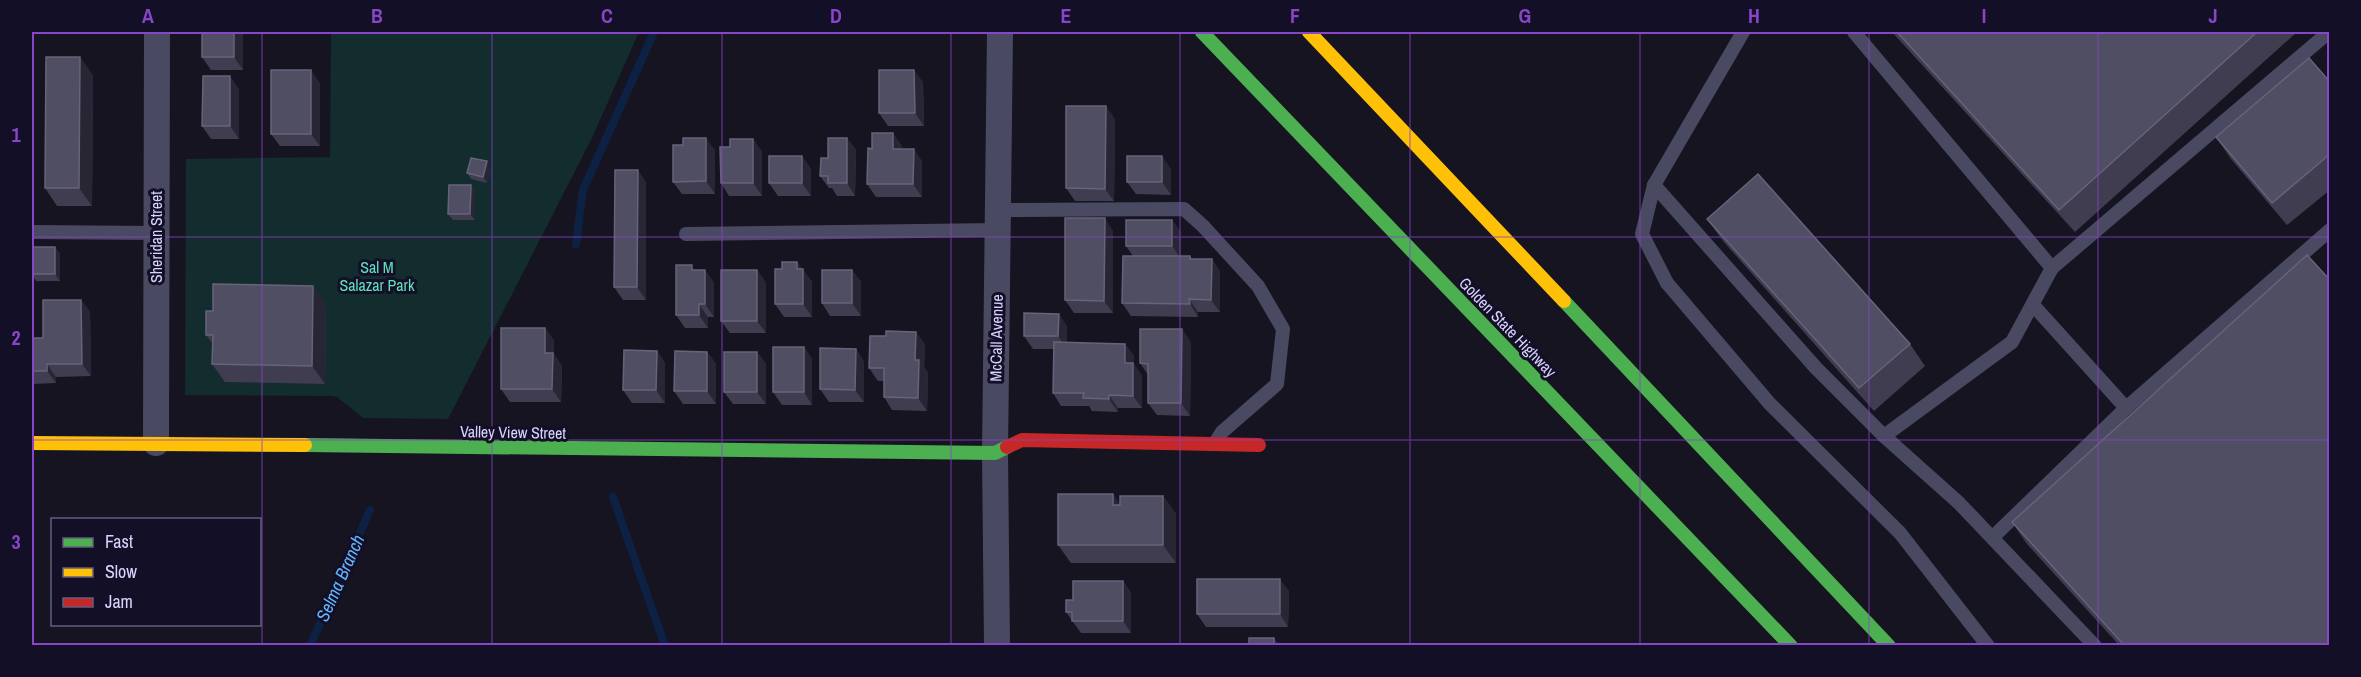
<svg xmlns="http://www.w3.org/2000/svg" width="2361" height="677" font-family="'Archivo Narrow',sans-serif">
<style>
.green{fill:#132c2d}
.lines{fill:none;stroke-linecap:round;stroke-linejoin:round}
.stream{stroke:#0d2144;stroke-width:8}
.lane{stroke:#4a4962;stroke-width:14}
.street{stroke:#4a4962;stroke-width:26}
.fast{stroke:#4caf50;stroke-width:14}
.slow{stroke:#ffc107;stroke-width:14}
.jam{stroke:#c62828;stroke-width:14}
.wall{fill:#403d50}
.shaded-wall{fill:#282635}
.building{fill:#504e63;stroke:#66637b;stroke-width:1.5}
.grid{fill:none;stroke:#8945c9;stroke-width:1.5;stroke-opacity:0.55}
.labels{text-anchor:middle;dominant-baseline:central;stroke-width:6;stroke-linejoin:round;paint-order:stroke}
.street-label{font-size:16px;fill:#d9d4ff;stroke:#130f26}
.park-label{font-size:16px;fill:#5fe0c0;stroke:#130f26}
.water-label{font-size:18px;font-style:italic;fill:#62b6ff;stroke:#130f26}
.neatline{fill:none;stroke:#8945c9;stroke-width:2}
.grid-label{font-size:20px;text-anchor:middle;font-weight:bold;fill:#8945c9}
</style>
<rect width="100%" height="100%" fill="#161421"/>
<polygon class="green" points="331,32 639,32 592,138 448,419 363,418 337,397 332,396 185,395 186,159 330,157"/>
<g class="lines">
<g class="stream">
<polyline points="576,244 583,190 654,32"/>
<polyline points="613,497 665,646"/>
<polyline points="310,646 370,510"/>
</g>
<g class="lane">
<polyline points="1743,32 1654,185 1816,368 1884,436 2012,342 2052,268 1854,32"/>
<polyline points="1654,185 1642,234 1667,283 1770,404 1900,533 1988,646"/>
<polyline points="998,210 1184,209 1203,226 1258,286 1283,329 1277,384 1222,432 1217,440"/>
<polyline points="32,232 156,233"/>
<polyline points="686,234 997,230"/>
<polyline points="2052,268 2329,32"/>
<polyline points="2033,305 2126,408 2330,230"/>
<polyline points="1884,436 1959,503 2095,646"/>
<polyline points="1993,537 2126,408"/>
</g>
<g class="street">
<polyline points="156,443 157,32"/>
<polyline points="997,646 995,453 1000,32"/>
</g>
<g class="fast">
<polyline points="1202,32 1791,646"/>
<polyline points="1564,301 1889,646"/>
<polyline points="305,445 995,453 1007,447"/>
</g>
<g class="slow">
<polyline points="1309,32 1564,301"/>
<polyline points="32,443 305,445"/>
</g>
<polyline class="jam" points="1007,447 1022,440 1259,445"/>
</g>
<g class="wall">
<polygon points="243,32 243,70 211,70 202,57"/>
<polygon points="1892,32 2297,32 2075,232"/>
<polygon points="93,75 92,206 57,206 45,188"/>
<polygon points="923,82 924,126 888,126 879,113"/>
<polygon points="2330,82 2330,190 2287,225 2231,159 2216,137"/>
<polygon points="320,83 320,146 280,146 271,134"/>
<polygon points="239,89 239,139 211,139 202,126"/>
<polygon points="1115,119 1114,201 1075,201 1066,188"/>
<polygon points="847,138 856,150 855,196 837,196 832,188 829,188 820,176 828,158"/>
<polygon points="753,139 762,152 762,196 729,196 721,183"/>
<polygon points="683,145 715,150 715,194 682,194 673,182"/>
<polygon points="902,146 902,149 922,161 922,197 876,197 867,184 872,149"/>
<polygon points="802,156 811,169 811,196 778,196 769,183"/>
<polygon points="491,168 487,183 471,179 467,173"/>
<polygon points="1171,169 1171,195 1136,194 1127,182"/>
<polygon points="646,182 646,300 623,300 614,287"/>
<polygon points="471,185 475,192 475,220 453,220 448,214"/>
<polygon points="1707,219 1910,344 1925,366 1874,411 1723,241"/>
<polygon points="1172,220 1181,233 1181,256 1190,256 1192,259 1212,259 1220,272 1220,312 1198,312 1198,317 1131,316 1122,303 1133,256 1126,246"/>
<polygon points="1113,231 1113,313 1074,313 1065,300"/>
<polygon points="32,247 55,247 60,254 60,281 36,281 32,275"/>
<polygon points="797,262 812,282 812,317 784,317 775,304 782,269"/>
<polygon points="695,270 705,270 714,283 714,317 708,317 708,328 685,328 676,315"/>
<polygon points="757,270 766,283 766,333 730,333 721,321"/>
<polygon points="852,270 861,282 861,316 830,316 822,303"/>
<polygon points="81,300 90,312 91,376 56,377 56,383 32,384 32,338 43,338"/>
<polygon points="326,304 325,384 225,382 212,364 213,344 206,335"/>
<polygon points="1067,326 1067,343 1125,344 1134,356 1134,364 1142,376 1142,408 1118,408 1118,412 1092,411 1089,406 1061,406 1053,393 1054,349 1033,349 1024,336"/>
<polygon points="545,328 554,341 554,354 562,366 561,402 510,402 501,389"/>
<polygon points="1191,342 1190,416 1157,415 1148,403 1148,375 1140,363"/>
<polygon points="925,344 924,367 928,373 927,411 892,410 884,397 884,381 878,381 869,368"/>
<polygon points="804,347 812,359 812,405 782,405 773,392"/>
<polygon points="856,349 864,362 864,402 829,402 820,389"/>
<polygon points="657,351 665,363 665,403 632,403 623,390"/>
<polygon points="707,352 716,364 716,404 683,404 674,391"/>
<polygon points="757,352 766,364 766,404 733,404 724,392"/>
<polygon points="1163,496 1176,514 1176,563 1071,563 1058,545 1120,504"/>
<polygon points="2012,522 2330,645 2119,645 2027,544"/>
<polygon points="1123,581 1131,593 1131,633 1081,633 1066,612 1073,600"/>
<polygon points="1289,591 1288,627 1206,627 1197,614"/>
</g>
<g class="shaded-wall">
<polygon points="234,32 243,32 243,70 234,57"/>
<polygon points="80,57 93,75 92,206 79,188"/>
<polygon points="311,70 320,83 320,146 311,134"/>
<polygon points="914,70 923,82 924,126 915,113"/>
<polygon points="230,76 239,89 239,139 230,126"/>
<polygon points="1106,106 1115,119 1114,201 1105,189"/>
<polygon points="893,133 902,146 902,161 893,149"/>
<polygon points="706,138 715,150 715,194 706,181"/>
<polygon points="847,138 856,150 855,196 847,183"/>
<polygon points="753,139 762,152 762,196 753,183"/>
<polygon points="914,149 922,161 922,197 913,184"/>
<polygon points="802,156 811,169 811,196 802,183"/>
<polygon points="1162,156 1171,169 1171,195 1162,182"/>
<polygon points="487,161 491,168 487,183 483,177"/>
<polygon points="638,170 646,182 646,300 637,287"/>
<polygon points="471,185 475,192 475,220 470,214"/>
<polygon points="1105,218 1113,231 1113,313 1104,301"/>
<polygon points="1172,220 1181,233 1181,259 1172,246"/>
<polygon points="55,247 60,254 60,281 55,274"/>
<polygon points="1212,259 1220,272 1220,312 1211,300"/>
<polygon points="797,262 812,282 812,317 803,304 797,269"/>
<polygon points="705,270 714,283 714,317 705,304"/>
<polygon points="757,270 766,283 766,333 757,321"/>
<polygon points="852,270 861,282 861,316 852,303"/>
<polygon points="313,286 326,304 325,384 312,366"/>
<polygon points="1189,299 1198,312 1198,317 1190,304"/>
<polygon points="81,300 90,312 91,376 82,364"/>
<polygon points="699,304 708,317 708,328 699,315"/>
<polygon points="1059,314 1067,326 1067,349 1058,336"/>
<polygon points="545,328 554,341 554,354 562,366 561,402 552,389 545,353"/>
<polygon points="1182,329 1191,342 1190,416 1181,403"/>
<polygon points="916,332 925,344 924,367 928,373 927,411 918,398 915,360"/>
<polygon points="1125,344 1134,356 1134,364 1142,376 1142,408 1133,396 1125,363"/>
<polygon points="804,347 812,359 812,405 804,392"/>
<polygon points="856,349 864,362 864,402 855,390"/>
<polygon points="657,351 665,363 665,403 656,390"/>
<polygon points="707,352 716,364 716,404 707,391"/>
<polygon points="757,352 766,364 766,404 757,392"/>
<polygon points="47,364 56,377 56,383 47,371"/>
<polygon points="1109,395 1118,408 1118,412 1109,399"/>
<polygon points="1113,494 1125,512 1113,505"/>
<polygon points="1163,496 1176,514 1176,563 1163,545"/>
<polygon points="1280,579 1289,591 1288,627 1280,614"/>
<polygon points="1123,581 1131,593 1131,633 1123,621"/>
<polygon points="1274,638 1279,644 1279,645 1274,645"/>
</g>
<g class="building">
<rect x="202" y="32" width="32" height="25"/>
<polygon points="1897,32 2257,32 2059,210"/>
<polygon points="46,57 80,57 79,188 45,188"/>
<polygon points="2309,58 2330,82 2330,154 2272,203 2216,137"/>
<rect x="271" y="70" width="40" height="64"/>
<polygon points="879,70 914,70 915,113 879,113"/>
<polygon points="203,76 230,76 230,126 202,126"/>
<polygon points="1066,106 1106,106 1105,189 1066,188"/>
<polygon points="872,133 893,133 893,149 914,149 913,184 867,184 868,148 872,149"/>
<polygon points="683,138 706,138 706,181 673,182 673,145 683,145"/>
<polygon points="828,138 847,138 847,183 828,183 828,176 820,176 821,158 828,158"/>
<polygon points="730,139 753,139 753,183 721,183 720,147 730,147"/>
<rect x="769" y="156" width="33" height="27"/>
<rect x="1127" y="156" width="35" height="26"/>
<polygon points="471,158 487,161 483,177 467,173"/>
<polygon points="615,170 638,170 637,287 614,287"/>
<polygon points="1758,174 1910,344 1859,388 1707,219"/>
<polygon points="449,185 471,185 470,214 448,214"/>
<polygon points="1065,218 1105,218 1104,301 1065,300"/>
<rect x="1126" y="220" width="46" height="26"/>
<rect x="32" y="247" width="23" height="27"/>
<polygon points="2307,255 2330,280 2330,645 2124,645 2012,522"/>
<polygon points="1123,256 1190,256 1190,259 1212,259 1211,300 1189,299 1190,304 1122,303"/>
<polygon points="782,262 797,262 797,269 803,269 803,304 775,304 775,269 782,269"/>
<polygon points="676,265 692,265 692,270 705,270 705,304 699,304 699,315 676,315"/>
<rect x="721" y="270" width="36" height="51"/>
<rect x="822" y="270" width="30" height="33"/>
<polygon points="213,284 313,286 312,366 212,364 213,335 206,335 206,311 213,311"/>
<polygon points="43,300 81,300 82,364 47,364 47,371 32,371 32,338 43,338"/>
<polygon points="1024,313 1059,314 1058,336 1024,336"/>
<polygon points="501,328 545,328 545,353 553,353 552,389 501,389"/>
<polygon points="1140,329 1182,329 1181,403 1148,403 1148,364 1140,363"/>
<polygon points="886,331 916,332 915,360 919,360 918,398 884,397 884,368 869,368 870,336 886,336"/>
<polygon points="1054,342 1125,344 1125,363 1133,363 1133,396 1109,395 1109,399 1083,398 1084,393 1053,393"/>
<rect x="773" y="347" width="31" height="45"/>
<polygon points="820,348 856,349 855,390 820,389"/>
<polygon points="624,350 657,351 656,390 623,390"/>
<polygon points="675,351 707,352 707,391 674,391"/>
<rect x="724" y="352" width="33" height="40"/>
<polygon points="1058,494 1113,494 1113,505 1120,505 1120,496 1163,496 1163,545 1058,545"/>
<rect x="1197" y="579" width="83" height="35"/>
<polygon points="1073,581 1123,581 1123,621 1072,621 1072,612 1066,612 1066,600 1073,600"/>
<rect x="1249" y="638" width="25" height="7"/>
</g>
<path class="grid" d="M262,32v614M492,32v614M722,32v614M951,32v614M1180,32v614M1410,32v614M1640,32v614M1869,32v614M2098,32v614M32,237h2298M32,440h2298"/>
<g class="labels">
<g class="street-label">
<text transform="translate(156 237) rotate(-90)">Sheridan Street</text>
<text transform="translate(1508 327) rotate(46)">Golden State Highway</text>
<text transform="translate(996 338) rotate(-89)">McCall Avenue</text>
<text transform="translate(513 432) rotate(1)">Valley View Street</text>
</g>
<g class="park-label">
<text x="377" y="267">Sal M<tspan x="377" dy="18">Salazar Park</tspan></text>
</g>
<g class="water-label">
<text transform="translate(340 578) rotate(-66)">Selma Branch</text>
</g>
</g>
<rect width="2361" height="677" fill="none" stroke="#130f26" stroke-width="66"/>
<rect x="51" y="518" width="210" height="108" fill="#130f26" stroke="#625e7d" stroke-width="1.5"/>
<rect x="63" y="538" width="30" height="9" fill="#4caf50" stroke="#625e7d" stroke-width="1.5"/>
<text x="105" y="548" font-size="18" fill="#d9d4ff">Fast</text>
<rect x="63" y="568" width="30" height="9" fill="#ffc107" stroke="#625e7d" stroke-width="1.5"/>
<text x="105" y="578" font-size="18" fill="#d9d4ff">Slow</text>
<rect x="63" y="598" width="30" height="9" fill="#c62828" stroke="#625e7d" stroke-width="1.5"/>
<text x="105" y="608" font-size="18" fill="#d9d4ff">Jam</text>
<rect x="33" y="33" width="2295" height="611" class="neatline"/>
<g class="grid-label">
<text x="148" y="23">A</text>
<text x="377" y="23">B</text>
<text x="607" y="23">C</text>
<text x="836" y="23">D</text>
<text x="1066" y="23">E</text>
<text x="1295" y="23">F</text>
<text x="1525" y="23">G</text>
<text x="1754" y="23">H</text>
<text x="1984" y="23">I</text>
<text x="2213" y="23">J</text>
<text x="16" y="142">1</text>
<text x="16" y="345">2</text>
<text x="16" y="549">3</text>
</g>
</svg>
